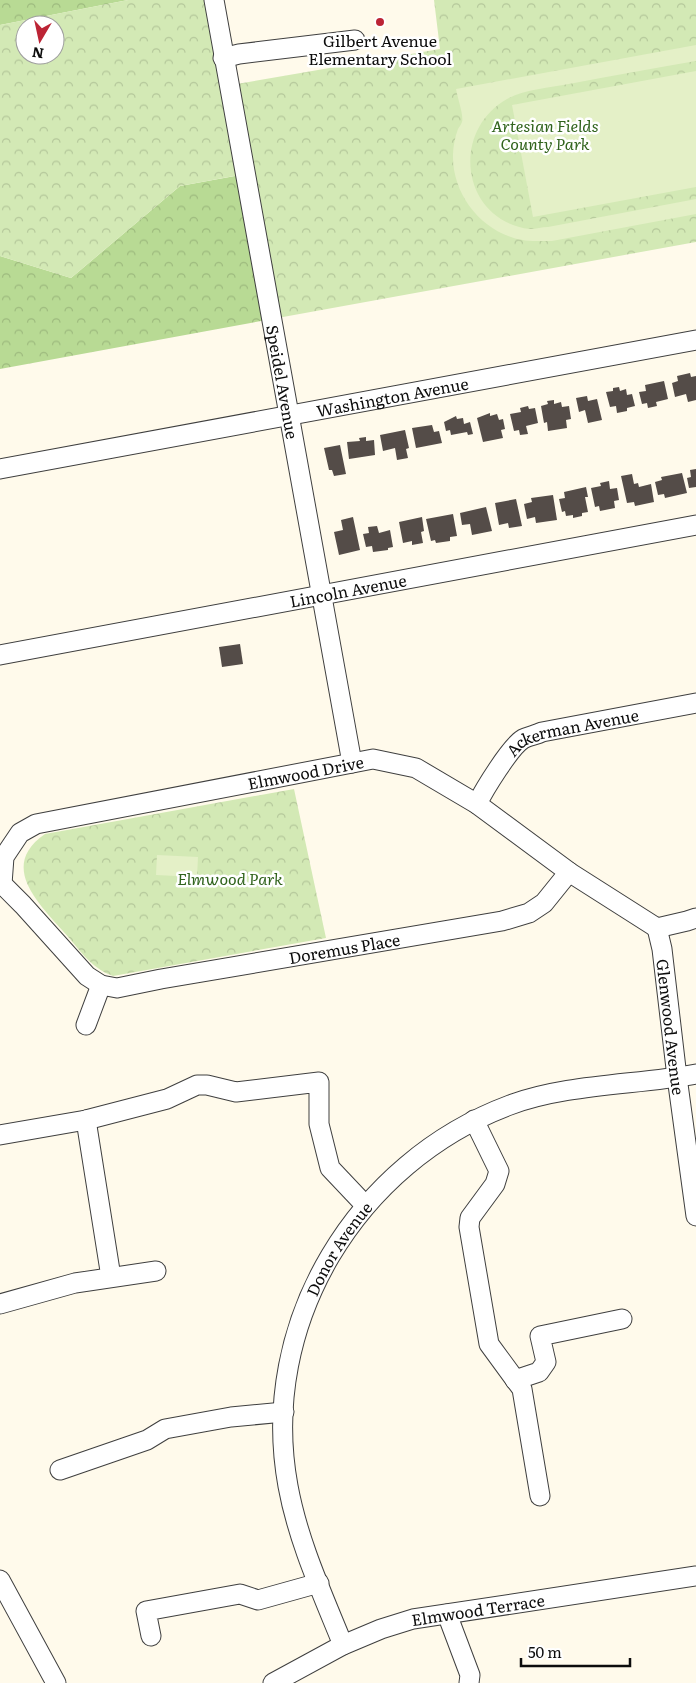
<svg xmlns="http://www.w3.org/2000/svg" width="696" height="1683" font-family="Literata,serif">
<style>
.forest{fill:url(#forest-crowns)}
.park{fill:url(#park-crowns);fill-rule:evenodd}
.pitch{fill:#e4f0c7}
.building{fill:#544c48}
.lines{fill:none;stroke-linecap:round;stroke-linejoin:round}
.minor-casing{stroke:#3f3f3f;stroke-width:21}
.minor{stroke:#fff;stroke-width:19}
.poi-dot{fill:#bc2435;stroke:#fff;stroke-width:2}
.labels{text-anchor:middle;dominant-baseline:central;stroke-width:5;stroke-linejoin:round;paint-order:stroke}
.poi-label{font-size:16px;fill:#0c0c0c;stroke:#fff}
.park-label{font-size:16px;font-style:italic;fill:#30631c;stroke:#fff}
.street-label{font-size:16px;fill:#0c0c0c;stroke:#fff}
</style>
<defs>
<pattern id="forest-crowns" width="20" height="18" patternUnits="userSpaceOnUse" patternTransform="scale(1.25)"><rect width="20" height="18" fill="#b8da94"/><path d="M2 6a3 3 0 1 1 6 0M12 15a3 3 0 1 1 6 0" fill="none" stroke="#9dba7e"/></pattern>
<pattern id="park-crowns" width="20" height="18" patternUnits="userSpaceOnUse" patternTransform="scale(1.25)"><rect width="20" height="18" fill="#d3e9b5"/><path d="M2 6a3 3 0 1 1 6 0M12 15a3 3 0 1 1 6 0" fill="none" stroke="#b4c79a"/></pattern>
</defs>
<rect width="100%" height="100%" fill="#fffaeb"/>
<g class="forest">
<polygon points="0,0 128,0 0,25"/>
<polygon points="246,174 272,319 0,369 0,256 71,278 180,186"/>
</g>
<g class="park">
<path d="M128,0h87l16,85 209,-36 -6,-49h262v242l-424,77 -27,-145 -65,12 -109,92 -71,-22v-231zM25,25h30v30h-30z"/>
<path d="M294,789l32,149 -213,38c-23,-8 -35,-29 -51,-46 -26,-29 -62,-65 -17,-96z"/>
</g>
<g class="pitch">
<path d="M696,45v16c-42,7 -85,15 -127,23 -20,4 -44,5 -62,15 -58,33 -45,122 23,130 6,0 12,-2 18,-2l148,-28v15l-144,27c-14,0 -28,1 -41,-4 -34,-11 -59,-46 -58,-82 0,-8 2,-18 5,-26 1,-2 3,-4 4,-7 2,-6 -5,-26 -6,-33z"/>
<polygon points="696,71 696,187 533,217 512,105"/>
<polygon points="157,855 198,857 197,877 156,875"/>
</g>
<g class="building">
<polygon points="690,373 691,377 696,376 696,400 688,402 686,394 675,397 672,383 678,381 677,376"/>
<polygon points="664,381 668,399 656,402 657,406 648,408 647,403 642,404 639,392 646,391 645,385"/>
<polygon points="619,387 620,391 626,389 627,395 632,394 635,406 627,408 627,411 617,413 616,406 610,407 606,392 613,391 613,388"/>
<polygon points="587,396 588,401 597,399 602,420 588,423 585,410 579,412 576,398"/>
<polygon points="554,400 554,404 561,402 562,407 569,406 571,419 566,420 567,428 548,431 547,422 544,423 541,406 548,404 547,401"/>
<polygon points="528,406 529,409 535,408 538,423 526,426 528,434 520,435 519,430 514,431 510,414 521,412 520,408"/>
<polygon points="490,413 490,416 497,414 499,420 503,419 505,429 501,430 503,438 483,442 477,418"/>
<polygon points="456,416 457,419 463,418 464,424 470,422 473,434 468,435 467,432 451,435 450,430 446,431 444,422"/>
<polygon points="432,425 434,432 439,431 442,443 416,448 412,428"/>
<polygon points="405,430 409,448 406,449 408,458 397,460 395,448 383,451 380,435"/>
<polygon points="366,437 366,441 374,440 375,455 349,459 347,442 360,441 359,438"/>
<polygon points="340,445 346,474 334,476 332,470 329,470 324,448"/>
<polygon points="696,469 696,487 689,488 687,478 691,477 690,470"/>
<polygon points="682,473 687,493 665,498 664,494 658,495 655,482 662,480 661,477"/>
<polygon points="632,474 634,484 638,483 639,487 651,484 654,502 635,506 634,502 627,503 621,476"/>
<polygon points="609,481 610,489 617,488 619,500 614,501 615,508 600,511 599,506 595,507 591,488 601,486 600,483"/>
<polygon points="586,487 588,497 585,497 588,512 582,513 582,516 573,518 573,515 566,516 565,511 562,512 559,499 565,498 564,492"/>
<polygon points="553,495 557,520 536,523 535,517 527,519 524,504 532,502 531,498"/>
<polygon points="516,499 522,526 509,528 508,523 499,525 495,503"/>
<polygon points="486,507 492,531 472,535 470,524 462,525 460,513"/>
<polygon points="453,514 457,536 450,537 450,541 436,543 435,540 431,541 426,519"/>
<polygon points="353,517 360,550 339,555 334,532 343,530 341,520"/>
<polygon points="422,517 424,531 421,532 423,543 412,545 412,541 403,543 399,522"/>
<polygon points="377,526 379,533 390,530 393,547 388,548 388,550 373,552 372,546 366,547 363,534 369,533 368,527"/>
<polygon points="240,644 243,664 222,667 219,647"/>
</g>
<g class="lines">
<defs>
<g id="minor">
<path id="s1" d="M214,0l138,763"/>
<polyline points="223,58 239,54 355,40"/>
<path id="s2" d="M0,469l696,-129"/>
<path id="s3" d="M0,655l696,-130"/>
<path id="s4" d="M477,804c7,-14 33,-57 46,-65 6,-3 13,-4 19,-7l154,-29"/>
<path id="s5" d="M2,884l21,21 64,71 14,9 16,3 44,-9 341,-58 27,-8 15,-10 25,-31"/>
<path id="s6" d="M0,885l2,-1 2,-27 16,-24 16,-9 337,-65 43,9 61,36 92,68 88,56 30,-7 9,-3"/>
<path id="s7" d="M657,928l5,21 15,128 19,139"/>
<polyline points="86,1025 101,985"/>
<polyline points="86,1120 111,1277"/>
<polyline points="474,1120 499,1171 495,1184 470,1218 469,1227 489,1344 522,1389 540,1496"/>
<polyline points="0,1135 86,1120 167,1099 197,1085 207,1085 236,1092 319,1082 319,1124 330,1168 365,1205"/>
<polyline points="0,1304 75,1283 156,1271"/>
<polyline points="515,1380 539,1372 546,1362 540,1336 622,1319"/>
<polyline points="60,1470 147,1440 165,1429 231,1417 284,1412"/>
<polyline points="0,1580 56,1683"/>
<polyline points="447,1614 470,1675 469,1683"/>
<polyline points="151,1636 146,1611 240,1594 258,1600 319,1583"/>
<path id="s8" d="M343,1645c-21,-52 -45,-104 -55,-159 -30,-163 69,-324 222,-381 56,-21 126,-20 186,-31"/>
<path id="s9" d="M273,1683l70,-38 38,-16 32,-10 283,-43"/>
</g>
</defs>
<use href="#minor" class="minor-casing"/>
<use href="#minor" class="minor"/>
</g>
<circle class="poi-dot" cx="380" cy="22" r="5"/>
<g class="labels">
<g class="poi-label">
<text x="380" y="40">Gilbert Avenue<tspan x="380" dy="18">Elementary School</tspan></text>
</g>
<g class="park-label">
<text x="545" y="125">Artesian Fields<tspan x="545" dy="18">County Park</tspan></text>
<text x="230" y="878">Elmwood Park</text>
</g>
<g class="street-label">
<text stroke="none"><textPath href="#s1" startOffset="388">Speidel Avenue</textPath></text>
<text stroke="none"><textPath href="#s2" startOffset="399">Washington Avenue</textPath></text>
<text stroke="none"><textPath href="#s3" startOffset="354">Lincoln Avenue</textPath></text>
<text stroke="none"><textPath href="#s4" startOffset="129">Ackerman Avenue</textPath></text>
<text stroke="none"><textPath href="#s6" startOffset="351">Elmwood Drive</textPath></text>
<text stroke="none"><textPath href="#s5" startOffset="389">Doremus Place</textPath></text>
<text stroke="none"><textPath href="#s7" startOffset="100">Glenwood Avenue</textPath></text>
<text stroke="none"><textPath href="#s8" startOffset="418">Donor Avenue</textPath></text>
<text stroke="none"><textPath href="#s9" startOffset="220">Elmwood Terrace</textPath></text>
</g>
</g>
<g transform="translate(40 40) rotate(189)"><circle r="24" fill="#ffffff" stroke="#9e9e9e"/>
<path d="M0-4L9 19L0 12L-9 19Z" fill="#bc2435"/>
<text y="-8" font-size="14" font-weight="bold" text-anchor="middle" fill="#0c0c0c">N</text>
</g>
<path d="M521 1658v8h109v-8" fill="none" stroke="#0c0c0c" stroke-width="2.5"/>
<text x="528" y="1658" font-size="15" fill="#0c0c0c" stroke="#ffffff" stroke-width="4" paint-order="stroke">50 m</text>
</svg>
